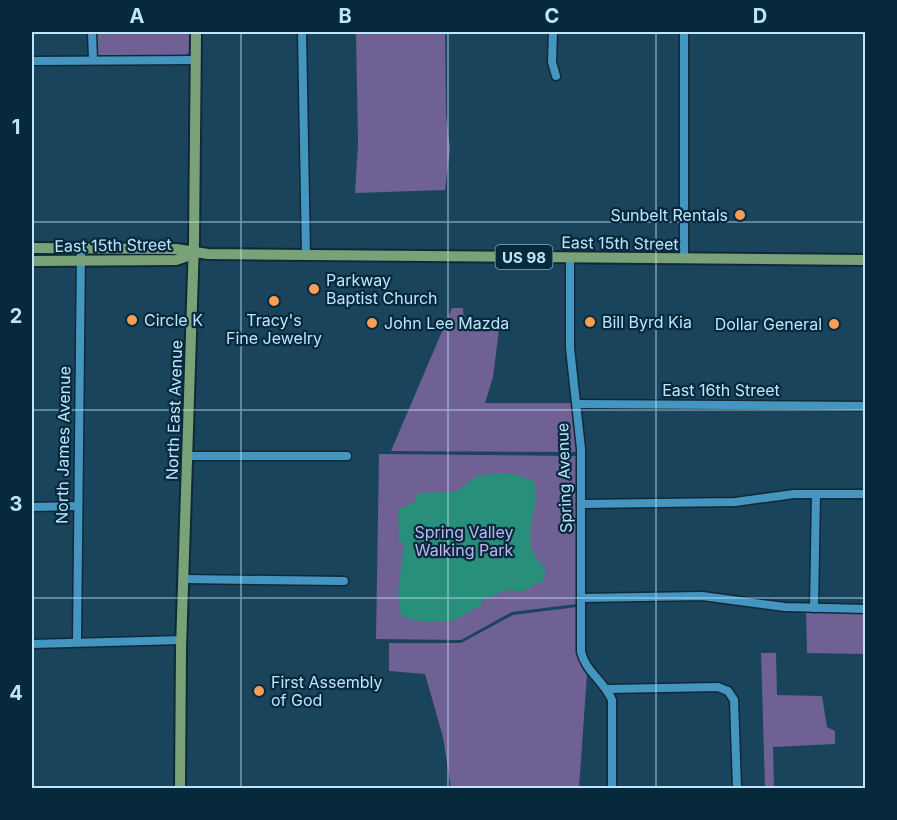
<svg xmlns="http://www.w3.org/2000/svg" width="897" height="820" font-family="Inter,sans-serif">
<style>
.green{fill:#6f6194}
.water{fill:#278f7a}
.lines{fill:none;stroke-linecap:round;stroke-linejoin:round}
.minor-casing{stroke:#102937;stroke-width:11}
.major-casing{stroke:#102937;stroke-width:14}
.minor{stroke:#4595c1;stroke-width:8}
.major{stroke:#7aa278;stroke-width:10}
.grid{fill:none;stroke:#bfe5fd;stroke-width:1.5;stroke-opacity:0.55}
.poi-dot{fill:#fc9d54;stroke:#062a3c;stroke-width:2}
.labels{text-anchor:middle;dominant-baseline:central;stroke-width:4.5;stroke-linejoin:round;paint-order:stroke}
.shield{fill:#062a3c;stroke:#88adc3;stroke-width:1.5}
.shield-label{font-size:15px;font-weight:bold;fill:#bfe5fd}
.poi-label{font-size:16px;fill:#bfe5fd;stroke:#062a3c;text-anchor:start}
.street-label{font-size:16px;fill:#bfe5fd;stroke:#062a3c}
.park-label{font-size:16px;fill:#c3b3f3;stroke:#062a3c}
.neatline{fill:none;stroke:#bfe5fd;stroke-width:2}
.grid-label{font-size:20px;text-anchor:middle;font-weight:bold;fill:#bfe5fd}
</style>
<rect width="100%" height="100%" fill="#1a445c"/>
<g class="green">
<polygon points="94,32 191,32 191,47 188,54 181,56 97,56"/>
<polygon points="356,32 445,32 446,114 450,149 445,190 355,193 358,143"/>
<polygon points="452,308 463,308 464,320 500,321 493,377 485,403 573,403 578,452 391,451"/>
<polygon points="379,454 578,456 577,604 512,612 461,640 376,639"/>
<polygon points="577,607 578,653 587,674 579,788 451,788 443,737 425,674 389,671 389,643 461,643 513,615"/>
<polygon points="806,611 865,613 865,654 807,653"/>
<polygon points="761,653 776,653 777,695 822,696 827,727 835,731 835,744 773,747 774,788 765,788"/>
</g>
<path class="water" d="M496,473l18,1 21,8 1,21 -5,18 -1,23 5,12 11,15 -3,11 -8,2 -6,5 -12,3 -7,-3 -28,11 -2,7c-11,1 -16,11 -26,13 -15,4 -40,2 -53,-4l-3,-24 6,-48 -5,-3 -1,-32 16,-6 4,-10 38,-1 21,-16z"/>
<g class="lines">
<defs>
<g id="minor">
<polyline points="92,32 93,60"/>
<polyline points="302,32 306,255"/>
<polyline points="553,32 552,62 556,76"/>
<polyline points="684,32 684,259"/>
<polyline points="32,61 196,60"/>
<path d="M570,258v90l11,101v203c5,20 23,29 31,48v88"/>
<polyline points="577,404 866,406"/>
<polyline points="188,456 347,456"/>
<polyline points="581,504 735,502 794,494 866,494"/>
<polyline points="32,507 77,506"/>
<polyline points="184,579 344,581"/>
<polyline points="581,598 702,596 785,607 866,609"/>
<polyline points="814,608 816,494"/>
<polyline points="77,642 81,249"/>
<polyline points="32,644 182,640"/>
<polyline points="608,689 718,687 728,691 734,700 737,788"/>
</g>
<g id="major">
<polyline points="32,248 176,249 208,254 866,260"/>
<polyline points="32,261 176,260 194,254"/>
<polyline points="180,788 181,648 194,241 196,32"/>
</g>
</defs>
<use href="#minor" class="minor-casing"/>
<use href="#major" class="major-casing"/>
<use href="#minor" class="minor"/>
<use href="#major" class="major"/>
</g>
<path class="grid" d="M241,32v756M448,32v756M656,32v756M32,222h834M32,410h834M32,598h834"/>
<g class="poi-dot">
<circle cx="740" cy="215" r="6"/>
<circle cx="314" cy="289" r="6"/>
<circle cx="274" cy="301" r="6"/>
<circle cx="132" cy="320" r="6"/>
<circle cx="590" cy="322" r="6"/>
<circle cx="372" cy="323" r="6"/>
<circle cx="834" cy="324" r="6"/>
<circle cx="259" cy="691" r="6"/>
</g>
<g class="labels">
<rect class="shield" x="495.5" y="245" width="57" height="24" rx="4.5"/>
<g class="shield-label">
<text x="524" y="257">US 98</text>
</g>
<g class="poi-label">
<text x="728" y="215" text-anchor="end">Sunbelt Rentals</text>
<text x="326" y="280">Parkway<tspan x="326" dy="18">Baptist Church</tspan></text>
<text x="144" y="320">Circle K</text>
<text x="274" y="320" text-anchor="middle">Tracy's<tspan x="274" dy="18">Fine Jewelry</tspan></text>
<text x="602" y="322">Bill Byrd Kia</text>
<text x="384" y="323">John Lee Mazda</text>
<text x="822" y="324" text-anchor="end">Dollar General</text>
<text x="271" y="682">First Assembly<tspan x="271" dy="18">of God</tspan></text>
</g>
<g class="street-label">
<text transform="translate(620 243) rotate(1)">East 15th Street</text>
<text transform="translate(113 245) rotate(-1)">East 15th Street</text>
<text x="721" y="390">East 16th Street</text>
<text transform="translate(174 410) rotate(-88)">North East Avenue</text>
<text transform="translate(63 445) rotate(-89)">North James Avenue</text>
<text transform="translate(564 478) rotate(-92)">Spring Avenue</text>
</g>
<g class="park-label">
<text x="464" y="532">Spring Valley<tspan x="464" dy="18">Walking Park</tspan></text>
</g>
</g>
<rect width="897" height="820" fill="none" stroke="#062a3c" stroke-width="66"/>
<rect x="33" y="33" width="831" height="754" class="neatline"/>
<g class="grid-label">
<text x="137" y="23">A</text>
<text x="345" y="23">B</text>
<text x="552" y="23">C</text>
<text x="760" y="23">D</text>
<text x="16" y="134">1</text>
<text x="16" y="323">2</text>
<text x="16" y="511">3</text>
<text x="16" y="700">4</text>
</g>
</svg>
